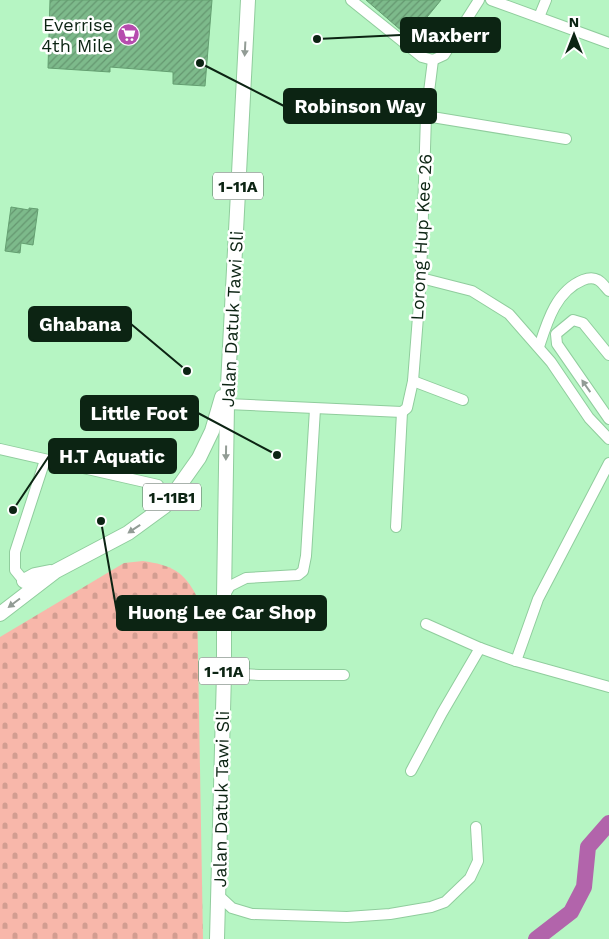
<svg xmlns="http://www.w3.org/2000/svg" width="609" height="939" font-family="'Work Sans',sans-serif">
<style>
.cemetery{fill:url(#cemetery-stones)}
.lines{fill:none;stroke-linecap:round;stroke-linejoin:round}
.river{stroke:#b264ab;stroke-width:16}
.building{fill:url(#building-hatch);stroke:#649f71}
.minor-casing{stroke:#90cd9d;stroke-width:12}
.highway-casing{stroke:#90cd9d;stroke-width:16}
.minor{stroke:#fff;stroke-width:10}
.highway{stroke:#fff;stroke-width:14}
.oneway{fill:#929c95}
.labels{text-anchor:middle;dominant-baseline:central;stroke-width:5;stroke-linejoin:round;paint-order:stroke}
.shield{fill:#fff;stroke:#55665a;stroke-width:1}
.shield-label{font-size:16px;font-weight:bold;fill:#0c2413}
.poi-label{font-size:18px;fill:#0c2413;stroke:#fff;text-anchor:end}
.street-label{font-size:18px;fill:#0c2413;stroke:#fff}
.leader{fill:none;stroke:#0c2413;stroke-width:2}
.callout-dot{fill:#0c2413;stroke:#fff;stroke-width:2}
.callout{fill:#0c2413;stroke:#0c2413;stroke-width:2}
.callout-label{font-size:19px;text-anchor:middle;font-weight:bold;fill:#fff}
</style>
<defs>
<pattern id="cemetery-stones" width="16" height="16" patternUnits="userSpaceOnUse" patternTransform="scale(1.25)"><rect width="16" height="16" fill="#f8b7aa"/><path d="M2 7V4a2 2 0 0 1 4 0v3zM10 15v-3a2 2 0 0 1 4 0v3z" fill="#d39d91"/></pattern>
<pattern id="building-hatch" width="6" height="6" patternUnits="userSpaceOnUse" patternTransform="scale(1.25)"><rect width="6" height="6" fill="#7dba8b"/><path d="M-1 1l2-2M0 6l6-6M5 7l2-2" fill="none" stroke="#659770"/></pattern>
</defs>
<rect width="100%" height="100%" fill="#b6f5c3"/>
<path class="cemetery" d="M143,561c28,4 41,10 54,36l6,342h-203v-302l124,-74z"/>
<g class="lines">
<polyline class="river" points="536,939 571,912 584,887 588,847 609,823"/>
</g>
<g class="building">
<polygon points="50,0 212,0 205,86 173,84 173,72 110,67 110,72 48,68"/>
<polygon points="366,0 441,0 410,38"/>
<polygon points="11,207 29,210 29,208 38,209 33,245 21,243 20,253 5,251"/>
</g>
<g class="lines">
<defs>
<g id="minor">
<polyline points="351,0 422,57 433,60 444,55 479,0"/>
<polyline points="491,0 609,43"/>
<polyline points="539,17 546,0"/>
<polyline points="426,116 566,139"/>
<polyline points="421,278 472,291 509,314 551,362 589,418 609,439"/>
<path d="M539,347c8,-25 17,-56 44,-67 5,-2 10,-3 15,0 4,2 8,8 11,11"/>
<polyline points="609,355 583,323 573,320 556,334 557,344 609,419"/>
<polyline points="413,381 463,400"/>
<polyline points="227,404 402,412"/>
<polyline points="402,412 407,408 413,381 421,278 426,116 433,60"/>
<polyline points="0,449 158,485"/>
<polyline points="609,463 538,599 516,661 609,687"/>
<polyline points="396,527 402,412"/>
<polyline points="24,581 15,570 15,552 45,460"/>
<polyline points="224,596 230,586 246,578 298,575 303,571 306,556 315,409"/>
<polyline points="426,624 480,648"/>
<polyline points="224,673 259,675 344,675"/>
<polyline points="411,771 442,713 480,648 516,661"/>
<polyline points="218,895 232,908 252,914 347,917 390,914 431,907 445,902 470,878 478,861 476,827"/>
</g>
<g id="highway">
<polyline points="24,581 35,575 50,572"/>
<polyline points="0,614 56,571 128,533 165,506 199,458 212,431 222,397"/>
<polyline points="217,939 224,673 224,597 227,404 248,0"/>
</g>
</defs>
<use href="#minor" class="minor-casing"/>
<use href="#highway" class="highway-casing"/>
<use href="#minor" class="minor"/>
<use href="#highway" class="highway"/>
</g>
<defs><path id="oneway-solid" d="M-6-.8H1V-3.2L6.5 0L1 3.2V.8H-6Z" transform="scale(1.25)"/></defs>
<g class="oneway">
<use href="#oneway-solid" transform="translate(245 49) rotate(93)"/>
<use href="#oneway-solid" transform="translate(586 386) rotate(-125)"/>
<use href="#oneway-solid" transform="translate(226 453) rotate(91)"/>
<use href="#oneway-solid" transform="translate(134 529) rotate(146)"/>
<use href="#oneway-solid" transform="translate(14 603) rotate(143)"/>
</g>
<defs>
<symbol id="supermarket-disc" viewBox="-11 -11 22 22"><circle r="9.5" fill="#b64cae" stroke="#fff"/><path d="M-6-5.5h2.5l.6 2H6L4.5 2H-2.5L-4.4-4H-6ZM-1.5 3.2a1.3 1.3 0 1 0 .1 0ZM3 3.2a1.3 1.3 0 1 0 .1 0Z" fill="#fff"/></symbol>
</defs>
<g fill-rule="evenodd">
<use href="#supermarket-disc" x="116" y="22" width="25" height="25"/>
</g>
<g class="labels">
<g class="shield">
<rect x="213" y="172.5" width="50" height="27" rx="4"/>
<rect x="143" y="483.5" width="58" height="27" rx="4"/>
<rect x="199" y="657.5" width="50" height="27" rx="4"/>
</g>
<g class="shield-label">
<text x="238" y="186">1-11A</text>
<text x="172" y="497">1-11B1</text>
<text x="224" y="671">1-11A</text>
</g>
<g class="poi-label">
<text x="113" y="24">Everrise<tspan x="113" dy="21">4th Mile</tspan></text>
</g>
<g class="street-label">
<text transform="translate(421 237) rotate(-87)">Lorong Hup Kee 26</text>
<text transform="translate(232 319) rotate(-87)">Jalan Datuk Tawi Sli</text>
<text transform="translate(221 799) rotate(-89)">Jalan Datuk Tawi Sli</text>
</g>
</g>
<path class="leader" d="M317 39L401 35M200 63L284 106M187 371L131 324M277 455L198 413M13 510L49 456M101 521L117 613"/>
<g class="callout-dot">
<circle cx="317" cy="39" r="5"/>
<circle cx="200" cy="63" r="5"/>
<circle cx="187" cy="371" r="5"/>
<circle cx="277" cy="455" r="5"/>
<circle cx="13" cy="510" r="5"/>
<circle cx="101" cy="521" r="5"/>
</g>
<g class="callout">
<rect x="401" y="18" width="99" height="34" rx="5"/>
<rect x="284" y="89" width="152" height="34" rx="5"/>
<rect x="29" y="307" width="102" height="34" rx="5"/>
<rect x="81" y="396" width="117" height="34" rx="5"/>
<rect x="49" y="439" width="127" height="34" rx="5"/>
<rect x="117" y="596" width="209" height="34" rx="5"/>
</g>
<g class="callout-label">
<text x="450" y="42">Maxberr</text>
<text x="360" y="113">Robinson Way</text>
<text x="80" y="331">Ghabana</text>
<text x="139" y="420">Little Foot</text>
<text x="112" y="463">H.T Aquatic</text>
<text x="222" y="619">Huong Lee Car Shop</text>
</g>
<g transform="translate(574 35)" stroke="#ffffff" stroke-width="4" paint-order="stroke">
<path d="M0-4L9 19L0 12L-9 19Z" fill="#0c2413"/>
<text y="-8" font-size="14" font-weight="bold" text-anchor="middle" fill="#0c2413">N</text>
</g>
</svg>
